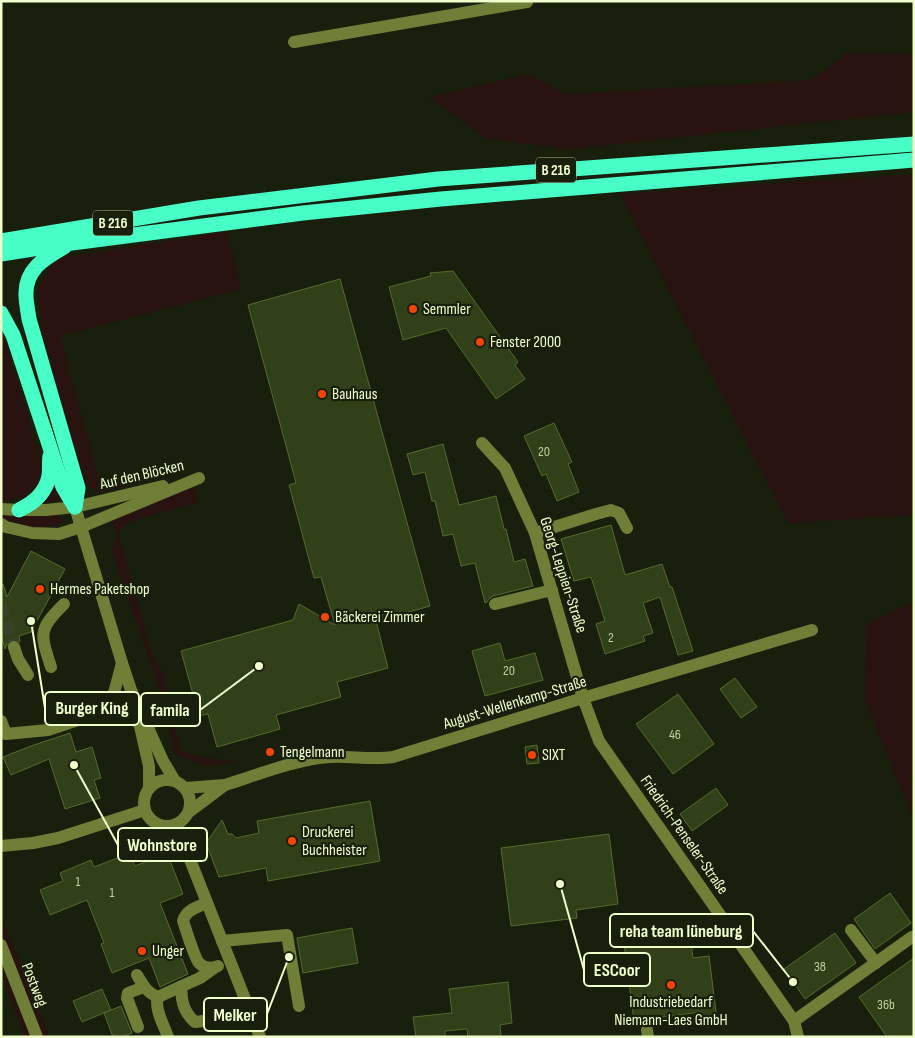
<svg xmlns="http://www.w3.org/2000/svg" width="915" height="1038" font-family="'Sofia Sans Condensed',sans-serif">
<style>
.green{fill:#291310}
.building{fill:#314019;stroke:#546c2b}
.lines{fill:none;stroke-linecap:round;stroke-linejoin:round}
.minor-tunnel{stroke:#39412a;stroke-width:12;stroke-dasharray:12 6;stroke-linecap:butt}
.minor{stroke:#6f7f37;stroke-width:12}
.highway{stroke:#47fec7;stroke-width:15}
.poi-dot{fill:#f54401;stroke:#191f0d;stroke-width:2}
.labels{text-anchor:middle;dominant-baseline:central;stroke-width:4.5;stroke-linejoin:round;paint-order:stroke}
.number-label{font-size:14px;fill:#c0cf9e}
.shield{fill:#191f0d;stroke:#b0bc92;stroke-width:1}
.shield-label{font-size:15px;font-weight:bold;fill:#f0ffcb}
.poi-label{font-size:16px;fill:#f0ffcb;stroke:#191f0d;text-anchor:start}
.street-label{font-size:16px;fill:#f0ffcb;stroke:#191f0d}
.leader{fill:none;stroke:#f0ffcb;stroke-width:2}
.callout-dot{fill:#f0ffcb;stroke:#191f0d;stroke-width:2}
.callout{fill:#191f0d;stroke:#f0ffcb;stroke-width:2}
.callout-label{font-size:18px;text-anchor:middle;font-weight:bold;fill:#f0ffcb}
</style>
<rect width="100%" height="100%" fill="#191f0d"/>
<g class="green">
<polygon points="847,53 914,54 914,112 570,149 487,139 429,97 528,74 566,94 811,80"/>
<polygon points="914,174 914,515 788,523 620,194"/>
<polygon points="228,232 241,289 60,336 99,480 180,462 182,471 99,493 88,486 78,469 40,322 38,288 56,258"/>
<polygon points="1,332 5,340 42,464 40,480 26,497 6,500 1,500"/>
<polygon points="54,476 62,500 37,504"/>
<path d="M195,487l4,15 -62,17 -13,6 -6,8 36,127c12,11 11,25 14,40 4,17 8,33 12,50l25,8 35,4 -35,4 -30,-12 -9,-36 -4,-21 -51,-148 6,-13 -7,-19z"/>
<path d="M1,514l54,1 6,2 3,3 -1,2c-17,10 -44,2 -62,-3z"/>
<polygon points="914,601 914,821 865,700 867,624"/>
<polygon points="1,915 50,1037 25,1037 1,974"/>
</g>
<g class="building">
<polygon points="453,271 518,362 515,365 525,379 496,399 446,328 403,340 389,287 431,276 430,273"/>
<polygon points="340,279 430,606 376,621 388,668 337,682 341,697 276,715 280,729 217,747 208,714 199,716 181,651 293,620 299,604 335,625 321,577 314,578 289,485 296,483 248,305"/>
<polygon points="554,423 572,462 568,464 579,492 557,501 546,474 542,476 524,436"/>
<polygon points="443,444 459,505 496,496 504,529 506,529 514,562 525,559 533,586 493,596 489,599 487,602 485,603 475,563 461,566 453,534 443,536 435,501 432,501 425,472 413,475 407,454"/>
<polygon points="611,525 625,575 662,564 670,587 672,587 693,651 678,655 660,597 643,603 653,633 643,636 645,641 605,654 596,624 605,621 591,577 574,581 561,539"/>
<polygon points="31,551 65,569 31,632 19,636 20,642 15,639 8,641 5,649 1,635 1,585 3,584 7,597"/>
<polygon points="500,643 505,661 535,653 543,680 485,696 472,651"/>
<polygon points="735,678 757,707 741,718 720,689"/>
<polygon points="678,694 714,744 673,774 636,724"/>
<polygon points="70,733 76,752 92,747 101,778 94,780 100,798 65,809 49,759 11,775 3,757 31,746"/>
<polygon points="537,745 539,763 527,764 525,747"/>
<polygon points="716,788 728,805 692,831 680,814"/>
<polygon points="370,801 380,861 268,881 266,868 219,877 206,843 222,820 228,834 232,834 236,838 259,833 257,821"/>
<polygon points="609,834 618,904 576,910 577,918 511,926 501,848"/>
<polygon points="167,853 183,894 160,903 188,974 160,987 149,958 112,973 101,944 104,943 87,900 50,915 40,890 63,881 60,873 91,860 94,867 123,856 125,861 131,858 135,866"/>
<polygon points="890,893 911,923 875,949 854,919"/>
<polygon points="352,928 358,963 303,973 297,938"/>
<polygon points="835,933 856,963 805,999 784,969"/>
<polygon points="690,935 693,958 709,956 717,1020 702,1022 701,1012 634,1021 624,943"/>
<polygon points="914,958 914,1037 887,1037 859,997"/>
<polygon points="508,982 512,1023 500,1025 501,1037 468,1037 467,1029 445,1031 445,1037 416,1037 413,1017 452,1013 449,989"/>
<polygon points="102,989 111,1010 82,1022 73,1001"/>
<polygon points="121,1006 132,1033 122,1037 113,1037 104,1013"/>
</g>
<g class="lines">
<polyline class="minor-tunnel" points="1,605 14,647"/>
<g class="minor">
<polyline points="294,42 527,2"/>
<polyline points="482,443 505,468 535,533 583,698 599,741 787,1011 794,1021 798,1037"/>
<polyline points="75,507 122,663 131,690 163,761 175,781"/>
<polyline points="1,509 19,510 46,510 75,507 163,486"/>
<polyline points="1,524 6,527 32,533 59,534 81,527 199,478"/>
<polyline points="535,533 596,514 611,510 619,513 627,528"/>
<polyline points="495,604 552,590"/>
<polyline points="14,647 18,659 28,675"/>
<path d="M51,667c-11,-34 -13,-37 13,-63"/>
<path d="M99,708c18,2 25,3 40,15"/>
<polyline points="1,721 6,734 48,730 90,716 114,693 122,663"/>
<polyline points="139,722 149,766 149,788"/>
<circle cx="167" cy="803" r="23"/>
<path d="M225,785c32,-10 72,-26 105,-28 21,-1 42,3 63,0l190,-59 229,-68"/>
<polyline points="185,788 225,785 189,812"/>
<polyline points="176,824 260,1037"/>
<polyline points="1,846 33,843 58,838 145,810"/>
<path d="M207,903c-10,4 -21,7 -24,18 3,8 11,36 16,42 5,5 12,6 19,3"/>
<polyline points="851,930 876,963"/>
<polyline points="222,941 287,935 299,1006"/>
<polyline points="1,945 37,1037"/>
<path d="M214,968l-14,10 -18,8c-2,13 2,27 13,36 18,-1 35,-11 52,-18"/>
<path d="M137,975c6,10 10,18 21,22l24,-11"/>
<path d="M158,997c-4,12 6,28 10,40"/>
<polyline points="794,1021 912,937"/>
<polyline points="138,1027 127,998 128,993 144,987"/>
<polyline points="647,1030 648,1037"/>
</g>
<g class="highway">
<polyline points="1,241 199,208 438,179 914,144"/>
<path d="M64,247c-19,11 -39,22 -38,48 0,8 2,16 3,24l49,169 -3,19"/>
<polyline points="1,254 72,243 303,213 441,199 914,160"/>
<polyline points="1,313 13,335 63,487 75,507"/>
<path d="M19,510c15,-7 27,-18 30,-34 1,-7 0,-14 1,-20"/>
</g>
</g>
<g class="poi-dot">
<circle cx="413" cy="309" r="5"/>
<circle cx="480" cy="342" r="5"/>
<circle cx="322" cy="394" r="5"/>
<circle cx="40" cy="589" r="5"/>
<circle cx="325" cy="617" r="5"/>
<circle cx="270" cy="752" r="5"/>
<circle cx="532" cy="755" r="5"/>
<circle cx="292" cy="841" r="5"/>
<circle cx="142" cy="951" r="5"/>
<circle cx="671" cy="985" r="5"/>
</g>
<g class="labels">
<g class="number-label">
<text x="544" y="451">20</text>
<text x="611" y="637">2</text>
<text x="509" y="670">20</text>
<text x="675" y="734">46</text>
<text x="78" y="881">1</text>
<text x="112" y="892">1</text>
<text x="820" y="966">38</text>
<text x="886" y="1004">36b</text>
</g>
<g class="shield">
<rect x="536" y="157.5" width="40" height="25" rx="4"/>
<rect x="93" y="210.5" width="40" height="25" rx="4"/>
</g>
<g class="shield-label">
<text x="556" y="170">B 216</text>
<text x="113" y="223">B 216</text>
</g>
<g class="poi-label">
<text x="423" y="309">Semmler</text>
<text x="490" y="342">Fenster 2000</text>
<text x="332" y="394">Bauhaus</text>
<text x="50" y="589">Hermes Paketshop</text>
<text x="335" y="617">Bäckerei Zimmer</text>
<text x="280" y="752">Tengelmann</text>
<text x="542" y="755">SIXT</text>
<text x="302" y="832">Druckerei<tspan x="302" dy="18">Buchheister</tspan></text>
<text x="152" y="951">Unger</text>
<text x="671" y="1002" text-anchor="middle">Industriebedarf<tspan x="671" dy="18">Niemann-Laes GmbH</tspan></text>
</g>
<g class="street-label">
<text transform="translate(142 475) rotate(-13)">Auf den Blöcken</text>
<text transform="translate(563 575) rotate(72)">Georg-Leppien-Straße</text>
<text transform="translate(515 703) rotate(-17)">August-Wellenkamp-Straße</text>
<text transform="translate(684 835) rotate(55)">Friedrich-Penseler-Straße</text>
<text transform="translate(34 985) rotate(69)">Postweg</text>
</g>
</g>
<path class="leader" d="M31 621L45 708M259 666L200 710M74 765L118 845M793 982L753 931M560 884L584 970M289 957L267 1014"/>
<g class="callout-dot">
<circle cx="31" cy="621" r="5"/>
<circle cx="259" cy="666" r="5"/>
<circle cx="74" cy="765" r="5"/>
<circle cx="793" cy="982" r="5"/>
<circle cx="560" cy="884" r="5"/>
<circle cx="289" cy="957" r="5"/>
</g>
<g class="callout">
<rect x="45" y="692" width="94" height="33" rx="5"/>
<rect x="141" y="693" width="59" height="33" rx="5"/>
<rect x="118" y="828" width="89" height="33" rx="5"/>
<rect x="610" y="914" width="143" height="33" rx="5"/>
<rect x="584" y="953" width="66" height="33" rx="5"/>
<rect x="204" y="998" width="63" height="33" rx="5"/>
</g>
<g class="callout-label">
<text x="92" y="714">Burger King</text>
<text x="170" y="716">famila</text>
<text x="162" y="851">Wohnstore</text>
<text x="681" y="937">reha team lüneburg</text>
<text x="617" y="976">ESCoor</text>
<text x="235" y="1021">Melker</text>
</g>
<rect width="915" height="1038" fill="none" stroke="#f0ffcb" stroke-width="5"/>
</svg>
